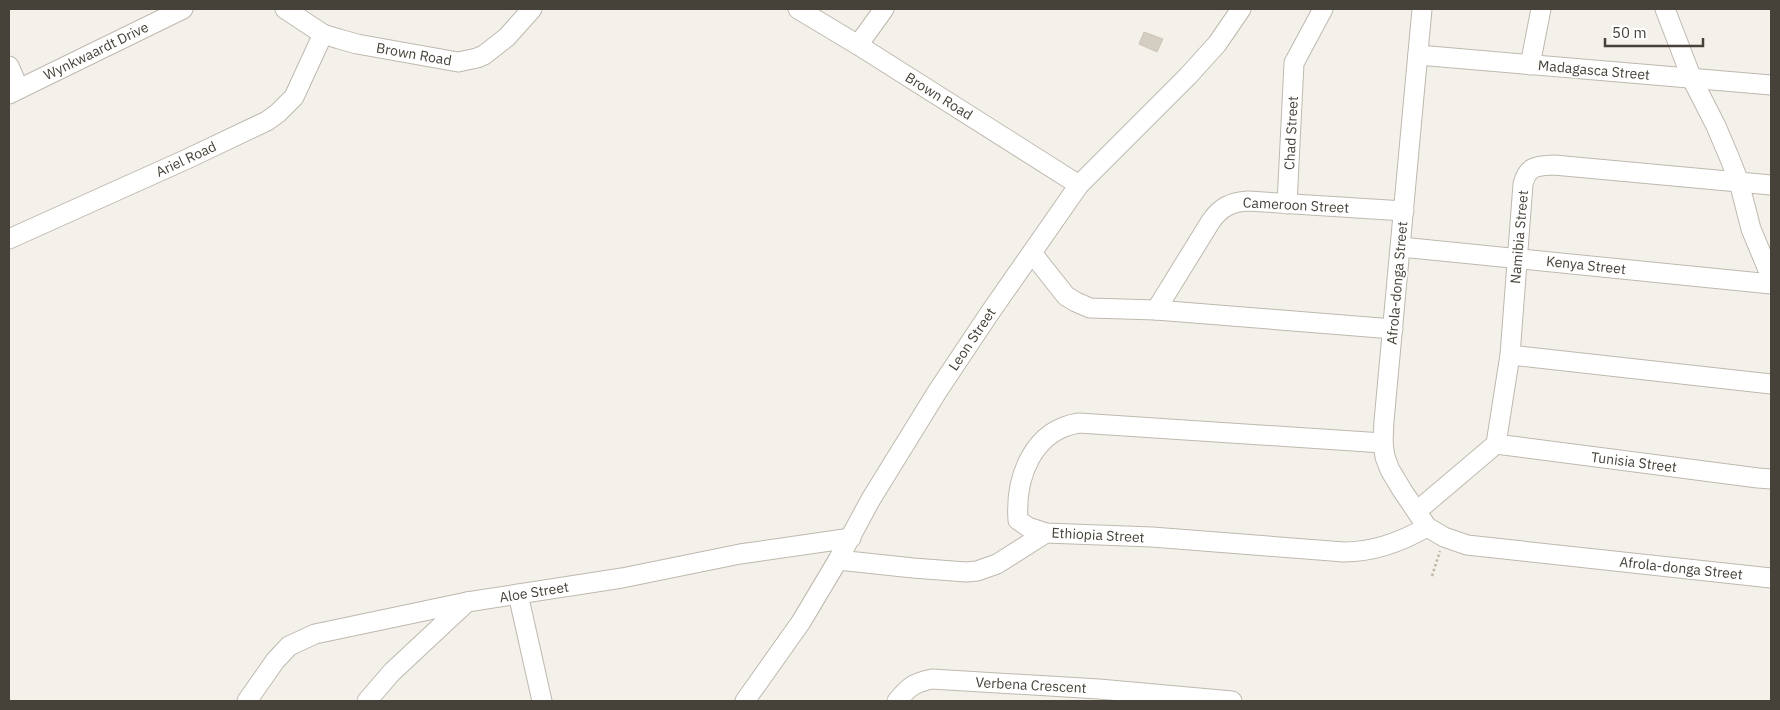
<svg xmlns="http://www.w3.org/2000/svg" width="1780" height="710" font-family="'IBM Plex Sans',sans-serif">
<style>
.building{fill:#d4cdc1;stroke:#cec5b5}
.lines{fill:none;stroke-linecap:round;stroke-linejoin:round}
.minor-casing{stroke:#beb9ae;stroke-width:21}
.path{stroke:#bfb5a1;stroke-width:2.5;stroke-dasharray:2.5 2.5;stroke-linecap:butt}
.minor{stroke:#fff;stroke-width:19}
.labels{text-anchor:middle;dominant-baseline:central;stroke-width:4;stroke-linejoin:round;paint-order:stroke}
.street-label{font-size:14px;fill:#474239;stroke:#fff}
</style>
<rect width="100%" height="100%" fill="#f4f1eb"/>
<polygon class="building" points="1144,32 1163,39 1157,52 1139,44"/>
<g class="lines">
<defs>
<g id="minor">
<polyline points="285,9 323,34 339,39 357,44 458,62 477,58 484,55 507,37 532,9"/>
<polyline points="798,9 858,45 1079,185"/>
<polyline points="1422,9 1384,421 1383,443 1385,457 1390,470 1402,490 1427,527 1444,537 1467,545 1771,578"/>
<polyline points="1665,9 1692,79 1716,126 1730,159 1739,182 1751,229 1771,277"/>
<polyline points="858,45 884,9"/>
<polyline points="1418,55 1771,85"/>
<polyline points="1530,65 1541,9"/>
<polyline points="9,66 19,89"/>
<polyline points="9,94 183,9"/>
<polyline points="1287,204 1294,63 1323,9"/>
<polyline points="9,239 187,159 267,121 278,113 294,97 323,34"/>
<polyline points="1401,247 1771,284"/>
<polyline points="1032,253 1066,296 1076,302 1090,308 1156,310 1393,329"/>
<path d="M1156,310l55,-89c10,-14 20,-19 37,-20l156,10"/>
<polyline points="1510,355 1771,384"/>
<path d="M1383,443l-304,-20c-46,7 -64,54 -61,97l10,7 18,6 106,4 192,15c31,0 57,-10 83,-25"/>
<polyline points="1496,444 1758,478 1771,479"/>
<path d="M1417,511l79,-67 14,-89 13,-171c5,-19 14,-18 31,-19l217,20"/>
<polyline points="838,560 913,568 966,572 977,571 997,564 1046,533"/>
<polyline points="518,594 542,701"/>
<polyline points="247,701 275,661 289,646 315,634 467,602 622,578 740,554 851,538"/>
<polyline points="367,701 392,672 467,602"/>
<polyline points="745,701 801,622 838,560 871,499 937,392 989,314 1079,185 1188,76 1217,44 1241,9"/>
<path d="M897,701c12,-14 16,-18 35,-22l167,10 133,12"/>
</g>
</defs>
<use href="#minor" class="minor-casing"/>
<polyline class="path" points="1432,576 1440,551"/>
<use href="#minor" class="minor"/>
</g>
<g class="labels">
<g class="street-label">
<text transform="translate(96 51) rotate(-26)">Wynkwaardt Drive</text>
<text transform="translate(414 54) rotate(10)">Brown Road</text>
<text transform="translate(1594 70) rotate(5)">Madagasca Street</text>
<text transform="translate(939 96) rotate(32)">Brown Road</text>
<text transform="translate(1291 133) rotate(-87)">Chad Street</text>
<text transform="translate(186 159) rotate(-25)">Ariel Road</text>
<text transform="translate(1296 205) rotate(3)">Cameroon Street</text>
<text transform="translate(1519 237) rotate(-85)">Namibia Street</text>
<text transform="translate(1586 265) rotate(6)">Kenya Street</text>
<text transform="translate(1397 283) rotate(-85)">Afrola-donga Street</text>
<text transform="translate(972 339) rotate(-56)">Leon Street</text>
<text transform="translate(1634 462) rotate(7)">Tunisia Street</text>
<text transform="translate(1098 535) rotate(3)">Ethiopia Street</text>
<text transform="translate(1681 568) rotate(6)">Afrola-donga Street</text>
<text transform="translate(534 592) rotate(-9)">Aloe Street</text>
<text transform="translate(1031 685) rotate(3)">Verbena Crescent</text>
</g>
</g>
<rect width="1780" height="710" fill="none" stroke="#474239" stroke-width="20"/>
<path d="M1605 38v8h98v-8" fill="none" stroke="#474239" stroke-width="2.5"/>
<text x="1612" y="38" font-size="15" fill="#474239" stroke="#ffffff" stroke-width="4" paint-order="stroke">50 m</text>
</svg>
